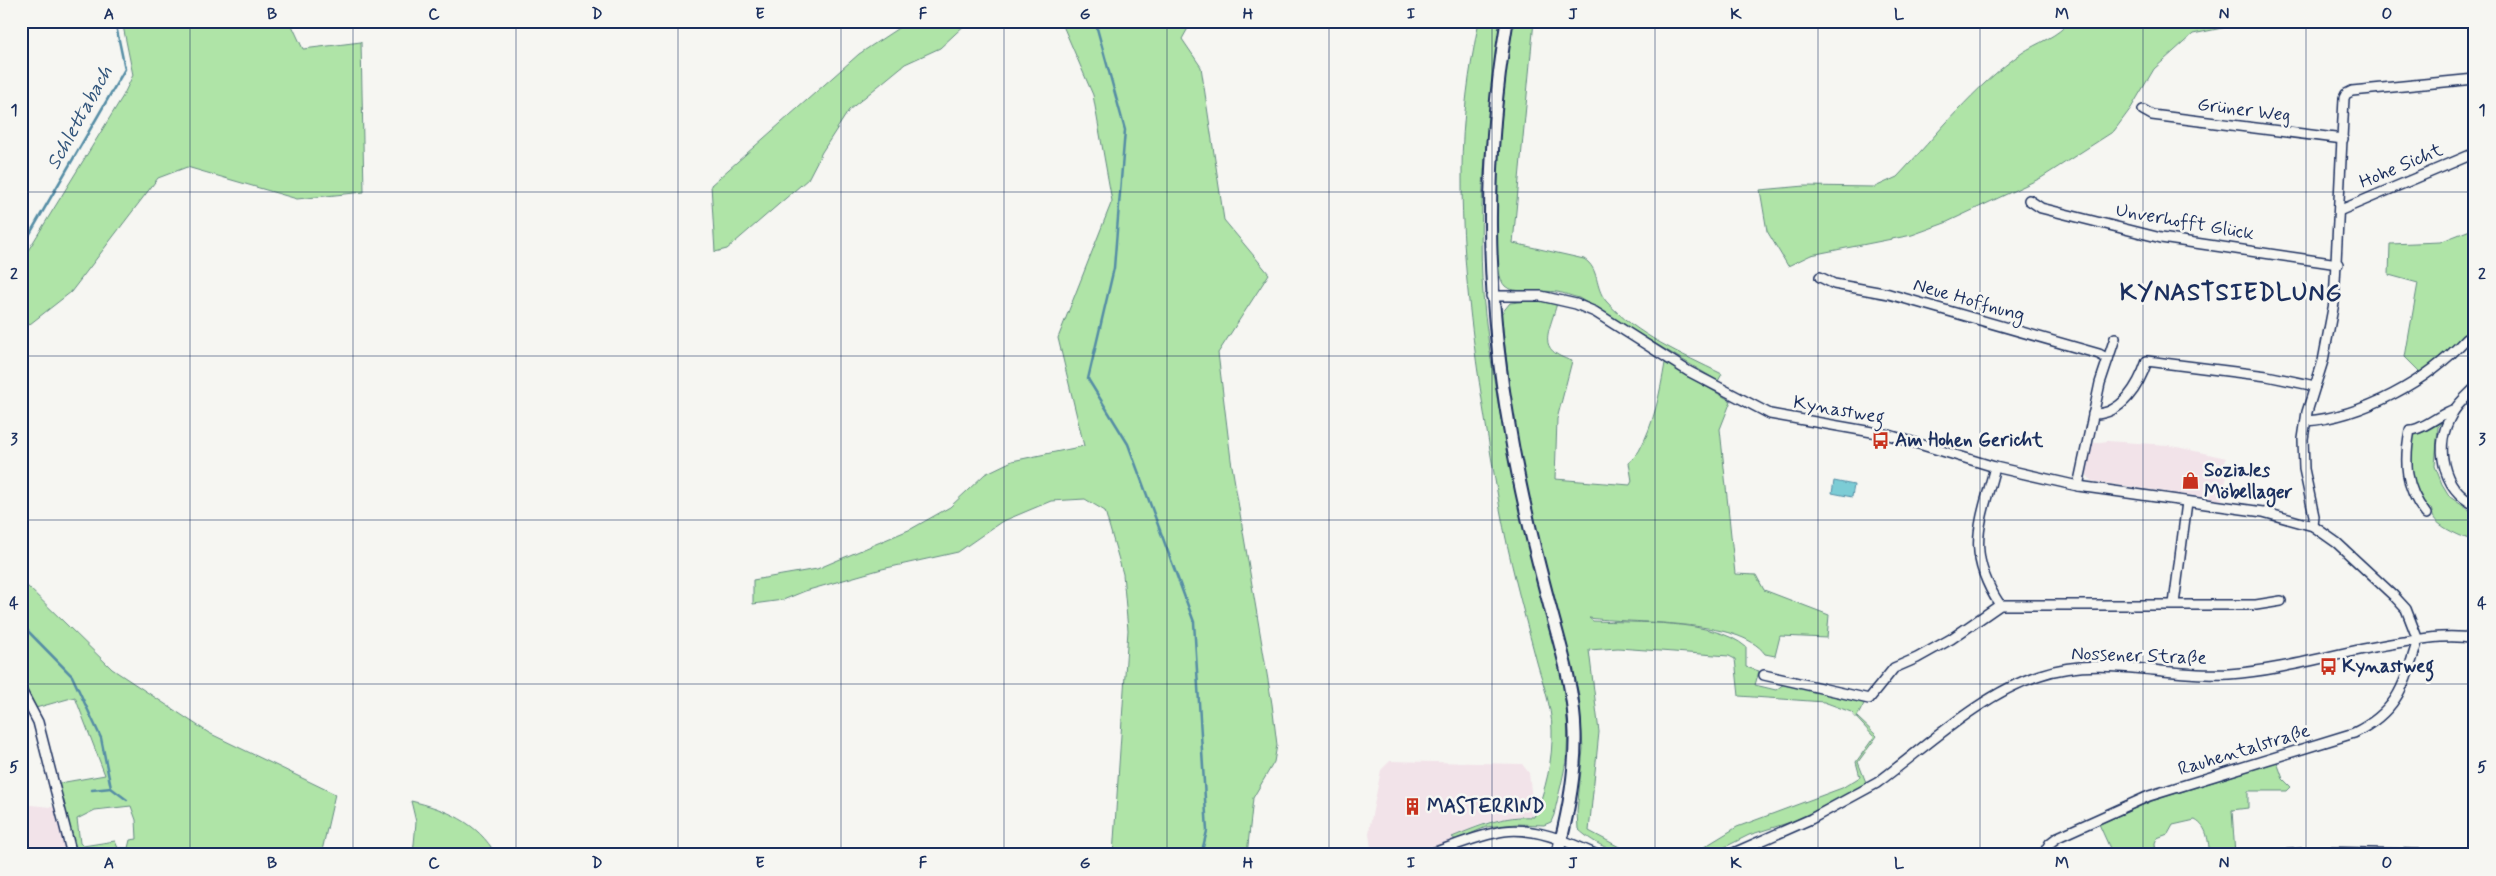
<svg xmlns="http://www.w3.org/2000/svg" width="2496" height="876" font-family="Mynerve,sans-serif">
<style>
.built{fill:#f2e3e9}
.green{fill:#afe4a7;stroke:#658a82;fill-rule:evenodd}
.water{fill:#7bccd5;stroke:#558da5}
.lines{fill:none;stroke-linecap:round;stroke-linejoin:round}
.stream{stroke:#558da5;stroke-width:2.5}
.minor-casing{stroke:#1b2f5e;stroke-width:12}
.major-casing{stroke:#1b2f5e;stroke-width:15}
.minor{stroke:#f6f6f2;stroke-width:9}
.major{stroke:#f6f6f2;stroke-width:11}
.grid{fill:none;stroke:#1b2f5e;stroke-width:1;stroke-opacity:0.55}
.labels{text-anchor:middle;dominant-baseline:central;stroke-width:5;stroke-linejoin:round;paint-order:stroke}
.street-label{font-size:19px;fill:#1b2f5e;stroke:#f6f6f2}
.poi-label{font-size:19px;font-weight:bold;fill:#1b2f5e;stroke:#f6f6f2;text-anchor:start}
.water-label{font-size:20px;font-style:italic;fill:#33567c;stroke:#f6f6f2}
.district-label{font-size:24px;font-weight:bold;letter-spacing:1px;fill:#1b2f5e;stroke:#f6f6f2}
.neatline{fill:none;stroke:#1b2f5e;stroke-width:2}
.grid-label{font-size:16px;text-anchor:middle;font-weight:bold;fill:#1b2f5e}
</style>
<rect width="100%" height="100%" fill="#f6f6f2"/>
<filter id="ink" filterUnits="userSpaceOnUse"><feTurbulence type="fractalNoise" baseFrequency=".02" numOctaves="2"/><feDisplacementMap in="SourceGraphic" scale="10" xChannelSelector="R" yChannelSelector="G"/><feConvolveMatrix kernelMatrix="1 2 1 2 8 2 1 2 1" color-interpolation-filters="sRGB"/></filter>
<g filter="url(#ink)">
<g class="built">
<polygon points="2107,441 2168,445 2226,458 2224,468 2227,475 2222,500 2091,481 2084,470 2089,444"/>
<polygon points="1390,761 1522,764 1529,773 1534,817 1515,817 1484,823 1453,837 1449,848 1450,855 1372,855 1369,834 1370,825 1381,770"/>
<polygon points="21,804 60,808 72,855 21,855"/>
</g>
<g class="green">
<polygon points="122,21 290,21 303,49 361,42 364,192 297,199 187,167 158,178 71,292 21,331 21,262 123,96 133,75"/>
<polygon points="909,21 969,21 940,48 905,64 849,110 822,152 808,179 727,249 715,252 711,185 859,54"/>
<polygon points="1061,21 1192,21 1182,39 1201,67 1224,220 1269,274 1218,353 1231,460 1272,704 1277,745 1274,762 1253,798 1247,855 1113,855 1128,630 1123,574 1105,511 1085,499 1051,501 1001,522 958,552 882,569 805,591 783,600 753,604 753,580 817,569 911,529 950,507 985,474 1012,461 1084,446 1058,338 1112,201 1093,95"/>
<path d="M1479,21h21c-11,97 -26,197 -15,294 9,75 24,150 41,223 17,69 46,142 41,214 -2,21 -9,43 -13,63l-3,7 -7,3 -28,-1 -30,3 -30,13 -4,-3c27,-11 52,-22 82,-20 12,-27 19,-58 18,-87 0,-25 -11,-51 -17,-75 -13,-49 -26,-97 -35,-146 -19,-112 -39,-226 -38,-339 0,-50 7,-100 17,-149z"/>
<path d="M1513,21h21l-21,222 71,16c16,10 10,28 22,42 30,34 76,53 116,73l-4,7 -139,-83c-8,-2 -15,-5 -22,-6 -13,-2 -44,2 -52,-6 -22,-20 1,-229 8,-265z"/>
<path d="M2069,21h187l-63,13 -39,35 -23,39 -17,23 -73,47 -96,45 -33,12 -101,20 -23,11 -21,-35 -7,-41 45,-4 70,1 22,-10c40,-42 77,-91 125,-124 14,-10 38,-17 47,-32z"/>
<polygon points="2475,228 2475,324 2470,328 2465,338 2422,374 2405,357 2418,283 2389,275 2390,244 2440,242"/>
<path d="M1539,300l18,3c-8,31 -22,46 15,58l-15,58 -2,60 75,6 2,-4 -3,-18c3,-5 7,-7 10,-12 15,-27 21,-58 26,-88l66,38 -11,28 15,145 21,1 8,15 65,25 -2,23 -47,-2 -5,20 -10,-2c-25,-36 -135,-30 -176,-36l4,3c42,2 121,-2 153,26v20l13,4 -4,14 21,5 9,-7 80,19 -8,15 20,19 -19,26 9,23 -73,36 -45,14 -40,20h-18l46,-28 105,-39 18,-11 -4,-15 18,-25 -23,-25 -27,-10 -85,-6 -4,-37 -6,-3 -111,-8 -29,2 10,82 -10,99 34,18 20,6c-24,0 -47,-9 -65,-26l-1,-17 6,-63 -4,-54 -41,-159 -23,-105 -14,-117 9,-11z"/>
<path d="M2443,416l1,2 -6,9 -3,39 7,18 8,13 25,17v27c-11,-3 -38,-14 -42,-25 -1,-3 -1,-5 -2,-8h-5c-21,-16 -16,-48 -14,-71z"/>
<path d="M21,580l91,89 97,64 126,61 -14,61h-249l-18,-71 51,-9 -30,-78 -43,12 -11,-19zM131,806l5,14 1,19 -7,1 -2,8h-10l-3,-7 -32,5 -3,-3 -3,-24 18,-9z"/>
<path d="M2277,762l6,17 8,8 -4,4h-39v17l-16,2 3,45h-25c-2,-14 -2,-28 -15,-35l-22,5 -5,9 -11,4 -2,5 1,12h-43l-14,-31 53,-23z"/>
<path d="M411,801c34,8 67,21 85,54h-83l3,-33z"/>
</g>
<polygon class="water" points="1834,481 1854,485 1852,497 1832,493"/>
<g class="lines">
<g class="stream">
<polyline points="1095,21 1125,130 1114,268 1088,379 1128,444 1194,622 1207,831 1201,855"/>
<polyline points="21,249 125,69 115,21"/>
<polyline points="21,624 72,676 101,738 111,788 92,790"/>
<polyline points="111,788 127,800"/>
</g>
<defs>
<g id="minor">
<polyline points="2143,110 2152,115 2343,139"/>
<polyline points="2029,200 2041,208 2161,238 2338,264"/>
<polyline points="2341,210 2475,153"/>
<polyline points="1820,277 1834,284 1889,294 2099,354 2108,359"/>
<polyline points="1491,296 1541,296 1576,304 1595,312 1688,371 1770,414 1889,435 1995,467 2078,486 2263,512 2313,526 2337,543 2394,596 2406,609 2418,640"/>
<path d="M2475,388c-8,8 -18,16 -23,26 -18,31 -11,74 23,91"/>
<path d="M2093,414c29,1 46,-29 54,-53l120,15 48,10"/>
<path d="M2306,421c56,-4 122,-40 160,-82"/>
<path d="M1995,467c-15,57 -30,85 5,138"/>
<polyline points="2078,486 2100,383 2115,338"/>
<path d="M2426,514c-21,-26 -22,-52 -16,-84 13,0 31,-17 45,-21"/>
<polyline points="2313,526 2314,516 2304,469 2303,439 2307,412 2323,361 2334,303 2344,98 2346,94 2352,91 2475,79"/>
<polyline points="2174,604 2187,502"/>
<polyline points="1764,675 1869,699 1894,668 1917,658 1951,639 2000,605 2256,605 2281,601"/>
<polyline points="21,690 38,722 72,855"/>
<path d="M1426,855c26,-8 52,-20 78,-24 33,-4 64,11 93,24"/>
<path d="M1729,855l82,-36 66,-36c50,-37 104,-89 163,-108 61,-21 127,3 189,-1 59,-4 116,-24 174,-32 25,-4 48,-8 72,-3"/>
<path d="M2043,855l7,-12 8,-6 91,-41 205,-63c45,-22 50,-49 64,-93"/>
<polyline points="2281,855 2319,852 2458,855"/>
</g>
<path id="major" d="M1507,21c-23,139 -22,271 3,410 9,54 22,108 36,161 12,47 28,93 29,141 1,42 -7,82 -18,122"/>
</defs>
<use href="#minor" class="minor-casing"/>
<use href="#major" class="major-casing"/>
<use href="#minor" class="minor"/>
<use href="#major" class="major"/>
</g>
</g>
<path class="grid" d="M190,21v834M353,21v834M516,21v834M678,21v834M841,21v834M1004,21v834M1167,21v834M1329,21v834M1492,21v834M1655,21v834M1818,21v834M1980,21v834M2143,21v834M2306,21v834M21,192h2454M21,356h2454M21,520h2454M21,684h2454"/>
<defs>
<symbol id="bus-bare" viewBox="-9 -9 18 18"><path d="M-5-6H5V4H4V6H2V4H-2V6H-4V4H-5ZM-3.5-4V0h7V-4ZM-3.5 1.2v1.5H-2V1.2ZM2 1.2v1.5H3.5V1.2Z" fill="#c8321e" stroke="#f6f6f2" stroke-width="2.5" paint-order="stroke"/></symbol>
<symbol id="shop-bare" viewBox="-9 -9 18 18"><path d="M-5-2.5h2.3a2.7 3.5 0 0 1 5.4 0H5L5.5 6h-11ZM-1.5-2.5h3a1.5 2.3 0 0 0-3 0Z" fill="#c8321e" stroke="#f6f6f2" stroke-width="2.5" paint-order="stroke"/></symbol>
<symbol id="building-bare" viewBox="-9 -9 18 18"><path d="M-4-6H4V6H1V3H-1V6H-4ZM-2.5-4.3h1.7v1.8h-1.7ZM.8-4.3h1.7v1.8H.8ZM-2.5-1h1.7V.8h-1.7ZM.8-1h1.7V.8H.8Z" fill="#c8321e" stroke="#f6f6f2" stroke-width="2.5" paint-order="stroke"/></symbol>
</defs>
<g fill-rule="evenodd">
<use href="#bus-bare" x="1868" y="428" width="25" height="25"/>
<use href="#shop-bare" x="2178" y="468" width="25" height="25"/>
<use href="#bus-bare" x="2316" y="654" width="25" height="25"/>
<use href="#building-bare" x="1400" y="794" width="25" height="25"/>
</g>
<g class="labels">
<g class="street-label">
<text transform="translate(2244 110) rotate(7)">Grüner Weg</text>
<text transform="translate(2401 166) rotate(-23)">Hohe Sicht</text>
<text transform="translate(2185 222) rotate(10)">Unverhofft Glück</text>
<text transform="translate(1969 300) rotate(16)">Neue Hoffnung</text>
<text transform="translate(1839 410) rotate(10)">Kynastweg</text>
<text transform="translate(2139 656) rotate(2)">Nossener Straße</text>
<text transform="translate(2244 750) rotate(-17)">Rauhentalstraße</text>
</g>
<g class="poi-label">
<text x="1895" y="440">Am Hohen Gericht</text>
<text x="2204" y="470">Soziales<tspan x="2204" dy="22">Möbellager</tspan></text>
<text x="2342" y="666">Kynastweg</text>
<text x="1427" y="806">MASTERRIND</text>
</g>
<g class="water-label">
<text transform="translate(80 118) rotate(-61)">Schlettabach</text>
</g>
<g class="district-label">
<text x="2231" y="293">KYNASTSIEDLUNG</text>
</g>
</g>
<rect width="2496" height="876" fill="none" stroke="#f6f6f2" stroke-width="55"/>
<rect x="28" y="28" width="2440" height="820" class="neatline"/>
<g class="grid-label">
<text x="109" y="19">A</text>
<text x="272" y="19">B</text>
<text x="434" y="19">C</text>
<text x="597" y="19">D</text>
<text x="760" y="19">E</text>
<text x="923" y="19">F</text>
<text x="1085" y="19">G</text>
<text x="1248" y="19">H</text>
<text x="1411" y="19">I</text>
<text x="1573" y="19">J</text>
<text x="1736" y="19">K</text>
<text x="1899" y="19">L</text>
<text x="2062" y="19">M</text>
<text x="2224" y="19">N</text>
<text x="2387" y="19">O</text>
<text x="14" y="115">1</text>
<text x="2482" y="115">1</text>
<text x="14" y="279">2</text>
<text x="2482" y="279">2</text>
<text x="14" y="444">3</text>
<text x="2482" y="444">3</text>
<text x="14" y="608">4</text>
<text x="2482" y="608">4</text>
<text x="14" y="772">5</text>
<text x="2482" y="772">5</text>
<text x="109" y="868">A</text>
<text x="272" y="868">B</text>
<text x="434" y="868">C</text>
<text x="597" y="868">D</text>
<text x="760" y="868">E</text>
<text x="923" y="868">F</text>
<text x="1085" y="868">G</text>
<text x="1248" y="868">H</text>
<text x="1411" y="868">I</text>
<text x="1573" y="868">J</text>
<text x="1736" y="868">K</text>
<text x="1899" y="868">L</text>
<text x="2062" y="868">M</text>
<text x="2224" y="868">N</text>
<text x="2387" y="868">O</text>
</g>
</svg>
